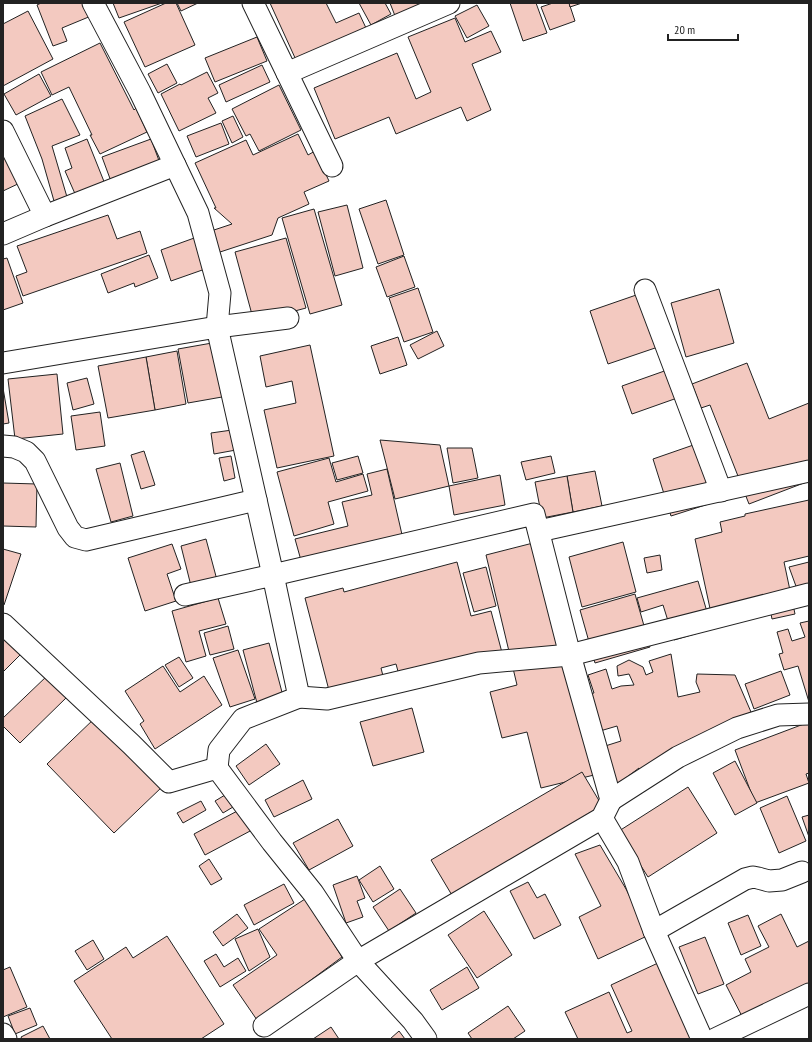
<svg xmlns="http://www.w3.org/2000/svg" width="812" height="1042" font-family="'PT Sans Narrow',sans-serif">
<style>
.building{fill:#f3c9c0;stroke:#222}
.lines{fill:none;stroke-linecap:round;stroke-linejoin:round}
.minor-casing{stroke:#222;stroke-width:23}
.minor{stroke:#fff;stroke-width:21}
</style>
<rect width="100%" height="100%" fill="#fff"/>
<g class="building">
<polygon points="41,3 86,3 91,16 62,28 67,41 53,46 37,5"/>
<polygon points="113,3 162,3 119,18"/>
<polygon points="166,3 176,3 195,45 145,67 124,22"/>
<polygon points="177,3 198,3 181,11"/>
<polygon points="270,3 326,3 336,23 359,13 366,28 296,60"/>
<polygon points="359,3 385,3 391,14 371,25"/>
<polygon points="390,3 442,3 397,21"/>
<polygon points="510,3 536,3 547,33 523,41"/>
<polygon points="553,3 569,3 575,21 550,30 541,7"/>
<polygon points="569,3 582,3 570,7"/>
<polygon points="477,5 489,26 467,38 455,16"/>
<polygon points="28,11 53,59 3,86 3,24"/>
<polygon points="455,18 465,42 491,31 501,52 472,64 491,110 467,121 461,107 396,134 389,117 335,139 314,88 397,53 416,99 431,92 408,37"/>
<polygon points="257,37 267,61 215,82 205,58"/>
<polygon points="100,43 134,110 136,108 147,132 100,154 90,135 92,135 69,87 52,95 41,72"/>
<polygon points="167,64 177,83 158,93 148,74"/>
<polygon points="262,65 270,82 226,102 219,85"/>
<polygon points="207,72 218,93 208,98 216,113 179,131 161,94 180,84 181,85"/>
<polygon points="39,74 51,96 16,115 4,94"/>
<polygon points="279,85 301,130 259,151 250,134 246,136 232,109"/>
<polygon points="62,99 80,135 52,146 67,197 54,201 42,159 25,116"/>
<polygon points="233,116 243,137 232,143 222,121"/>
<polygon points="221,123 229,144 196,157 187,136"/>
<polygon points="298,134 308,155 315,151 329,181 304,192 309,204 278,218 272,235 217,253 208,232 232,224 214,208 216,208 195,163 246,140 253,155"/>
<polygon points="87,139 105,184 76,196 65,171 72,168 65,148"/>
<polygon points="151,139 161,166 112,184 102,157"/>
<polygon points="3,144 22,182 3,191"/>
<polygon points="386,200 404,255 378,264 359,209"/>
<polygon points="347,205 363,268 335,276 318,212"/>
<polygon points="314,209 342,305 310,314 282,218"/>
<polygon points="108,215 117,239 140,231 147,253 23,296 16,276 27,272 17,246"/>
<polygon points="197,237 208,268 171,281 161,250"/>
<polygon points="286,238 306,308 254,322 235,252"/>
<polygon points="149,255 158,278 135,287 134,283 108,293 101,274"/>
<polygon points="404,256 415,287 387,297 376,267"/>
<polygon points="7,258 23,303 3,310 3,259"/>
<polygon points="418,288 433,332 404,342 389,298"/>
<polygon points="719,289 734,343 686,357 671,303"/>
<polygon points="642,293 661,346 608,364 590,311"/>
<polygon points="437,331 444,346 418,359 410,345"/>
<polygon points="398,337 407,365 380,374 371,346"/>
<polygon points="212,343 222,397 188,403 178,349"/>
<polygon points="310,345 334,456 277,468 264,410 296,403 292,381 266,387 260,356"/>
<polygon points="177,351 186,404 155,410 146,357"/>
<polygon points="146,357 155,410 108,418 98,366"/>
<polygon points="747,363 769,419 809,403 809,481 749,504 710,405 701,408 692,384"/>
<polygon points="670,369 680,397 632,414 622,386"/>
<polygon points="57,374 63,434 15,439 8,379"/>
<polygon points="87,378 94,404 73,410 67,383"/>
<polygon points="3,388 9,423 3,424"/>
<polygon points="100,412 105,446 76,450 71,416"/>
<polygon points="232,430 236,450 214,454 211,433"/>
<polygon points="380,440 440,445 449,486 395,499"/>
<polygon points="702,442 721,500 671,516 653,459"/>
<polygon points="447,448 472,448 478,478 453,483"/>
<polygon points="144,451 155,485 141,489 131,455"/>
<polygon points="231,456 235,478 224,481 219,458"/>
<polygon points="358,456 363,473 337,480 332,463"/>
<polygon points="551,456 555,473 526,480 521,462"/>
<polygon points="329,458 336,482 363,474 368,491 328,502 334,524 294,536 277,472"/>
<polygon points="120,463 133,516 111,522 96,469"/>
<polygon points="387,469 403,539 302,564 295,539 348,526 342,502 372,495 367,474"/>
<polygon points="595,471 602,506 573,512 567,476"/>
<polygon points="500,475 505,505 454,515 449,486"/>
<polygon points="567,476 573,512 542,518 535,482"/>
<polygon points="3,483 37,484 36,527 3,526"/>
<polygon points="809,500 809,556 784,562 795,614 772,619 771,614 714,627 695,539 722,532 720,522 745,516 745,514"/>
<polygon points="206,539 221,595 195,602 181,546"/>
<polygon points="537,542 594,775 541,788 527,732 502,738 490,692 517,685 486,555"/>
<polygon points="623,542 636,592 582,607 569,557"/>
<polygon points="172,544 181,569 167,574 176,601 145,611 128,558"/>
<polygon points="3,549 21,554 4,605 3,604"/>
<polygon points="660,555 662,570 647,573 644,558"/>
<polygon points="457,562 471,616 491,611 505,664 402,686 396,664 381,668 386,688 332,702 305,598 343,588 344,592"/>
<polygon points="809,562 809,586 797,589 789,567"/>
<polygon points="486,567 496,606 474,612 463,573"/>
<polygon points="698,581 712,629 674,640 663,605 641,612 637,598"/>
<polygon points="635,594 650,647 595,663 580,610"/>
<polygon points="218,598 226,624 199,631 206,656 186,662 172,611"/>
<polygon points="809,621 809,702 798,666 784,670 779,654 783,653 777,632 788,629 792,641 805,637 800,623"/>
<polygon points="228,626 234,649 210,655 204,633"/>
<polygon points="3,634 22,653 3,672"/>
<polygon points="269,643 283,696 257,703 243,650"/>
<polygon points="238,650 255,699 230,707 213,658"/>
<polygon points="671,654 678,697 700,692 696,682 697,674 735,675 751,712 639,774 639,768 615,786 602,747 621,741 617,726 600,731 588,694 594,693 588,675 606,669 612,689 621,686 634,685 629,674 618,676 617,666 629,660 643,667 646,675 653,672 649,661"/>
<polygon points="179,657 193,678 179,687 165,665"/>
<polygon points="163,666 180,692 204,676 222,705 155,749 140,724 144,721 125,691"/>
<polygon points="781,671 790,695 754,709 745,684"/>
<polygon points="48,675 68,696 20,743 3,726 3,718"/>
<polygon points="412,708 424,752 373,766 360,722"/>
<polygon points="96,717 163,786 114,833 47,764"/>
<polygon points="809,722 809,773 806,774 809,783 755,803 735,750"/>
<polygon points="266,744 280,764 249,785 236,766"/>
<polygon points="735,761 757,803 735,815 713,773"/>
<polygon points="582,772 604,809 456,902 431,860"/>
<polygon points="303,780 312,799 274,817 265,800"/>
<polygon points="688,787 717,833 648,877 619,831"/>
<polygon points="225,795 233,807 223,813 215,801"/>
<polygon points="787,796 806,841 779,853 760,808"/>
<polygon points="201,801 206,810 183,823 177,813"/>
<polygon points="241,809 252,830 205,855 194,834"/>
<polygon points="809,815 809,837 802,817"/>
<polygon points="338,819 353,846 309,870 293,843"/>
<polygon points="600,845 626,889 636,909 647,936 598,959 579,917 601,906 575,854"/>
<polygon points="209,859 222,879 211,885 199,866"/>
<polygon points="380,866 394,889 373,902 359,880"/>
<polygon points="357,876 365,898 357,901 363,917 346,923 333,885"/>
<polygon points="528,882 537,898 545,894 561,925 534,939 510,891"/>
<polygon points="284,884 294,903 254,925 244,905"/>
<polygon points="400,889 416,913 389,931 373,907"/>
<polygon points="305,899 342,957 257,1020 233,985 277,955 259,929"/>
<polygon points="484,911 512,955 477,978 448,935"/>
<polygon points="237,914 248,928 223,946 213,932"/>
<polygon points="781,914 797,947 809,941 809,995 747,1026 726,985 751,972 745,959 769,947 758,926"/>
<polygon points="748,915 761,946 741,955 728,923"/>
<polygon points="258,929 270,957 249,971 235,939"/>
<polygon points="167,936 224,1024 201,1039 112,1039 74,981 126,947 133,958"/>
<polygon points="705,937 724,984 698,994 679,947"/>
<polygon points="93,940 104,959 87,970 75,951"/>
<polygon points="216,954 224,967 238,958 246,971 220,987 204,961"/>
<polygon points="658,963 693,1039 578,1039 565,1012 609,992 627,1033 632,1031 611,985"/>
<polygon points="10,967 27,1007 3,1017 3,970"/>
<polygon points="467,967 479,988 442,1010 430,990"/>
<polygon points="508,1006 525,1031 513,1039 472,1039 468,1033"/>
<polygon points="30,1008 37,1025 15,1034 8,1016"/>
<polygon points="43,1026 50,1039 22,1039 21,1037"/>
<polygon points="331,1027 339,1039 313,1039"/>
<polygon points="399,1031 405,1039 390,1039"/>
</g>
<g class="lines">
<defs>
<g id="minor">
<polyline points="93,3 140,92 198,213 220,293 217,327 288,318"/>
<polyline points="253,3 287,73 449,3"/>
<polyline points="287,73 332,166"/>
<polyline points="3,131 45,216 175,165"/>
<polyline points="3,234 45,216"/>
<polyline points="645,290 721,491"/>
<polyline points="3,363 217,327 273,575 534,514 570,655 611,800 602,818 358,961 313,893 272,842 217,768 169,782 131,744 3,624"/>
<polyline points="3,446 14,447 26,452 35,461 68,528 75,537 86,540 256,500"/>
<polyline points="539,531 809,471"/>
<polyline points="185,595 273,575 299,697 243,719 219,750 217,768"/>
<polyline points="299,697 327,699 479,663 570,655 809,594"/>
<polyline points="611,800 678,757 737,728 778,715 809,714"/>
<polyline points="602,818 628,862 654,931 702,1039"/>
<polyline points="654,931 745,879 753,877 758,878 769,881 782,880 802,872"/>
<polyline points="264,1026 358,961 413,1021 426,1039"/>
<polyline points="3,1034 6,1039"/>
<polyline points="715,1039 809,994"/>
</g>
</defs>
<use href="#minor" class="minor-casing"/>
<use href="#minor" class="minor"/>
</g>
<rect width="812" height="1042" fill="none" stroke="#222222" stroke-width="8"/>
<path d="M668 34v6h70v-6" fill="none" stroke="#222222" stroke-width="2"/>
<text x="674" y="34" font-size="12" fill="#222222" stroke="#ffffff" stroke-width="3" paint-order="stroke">20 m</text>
</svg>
